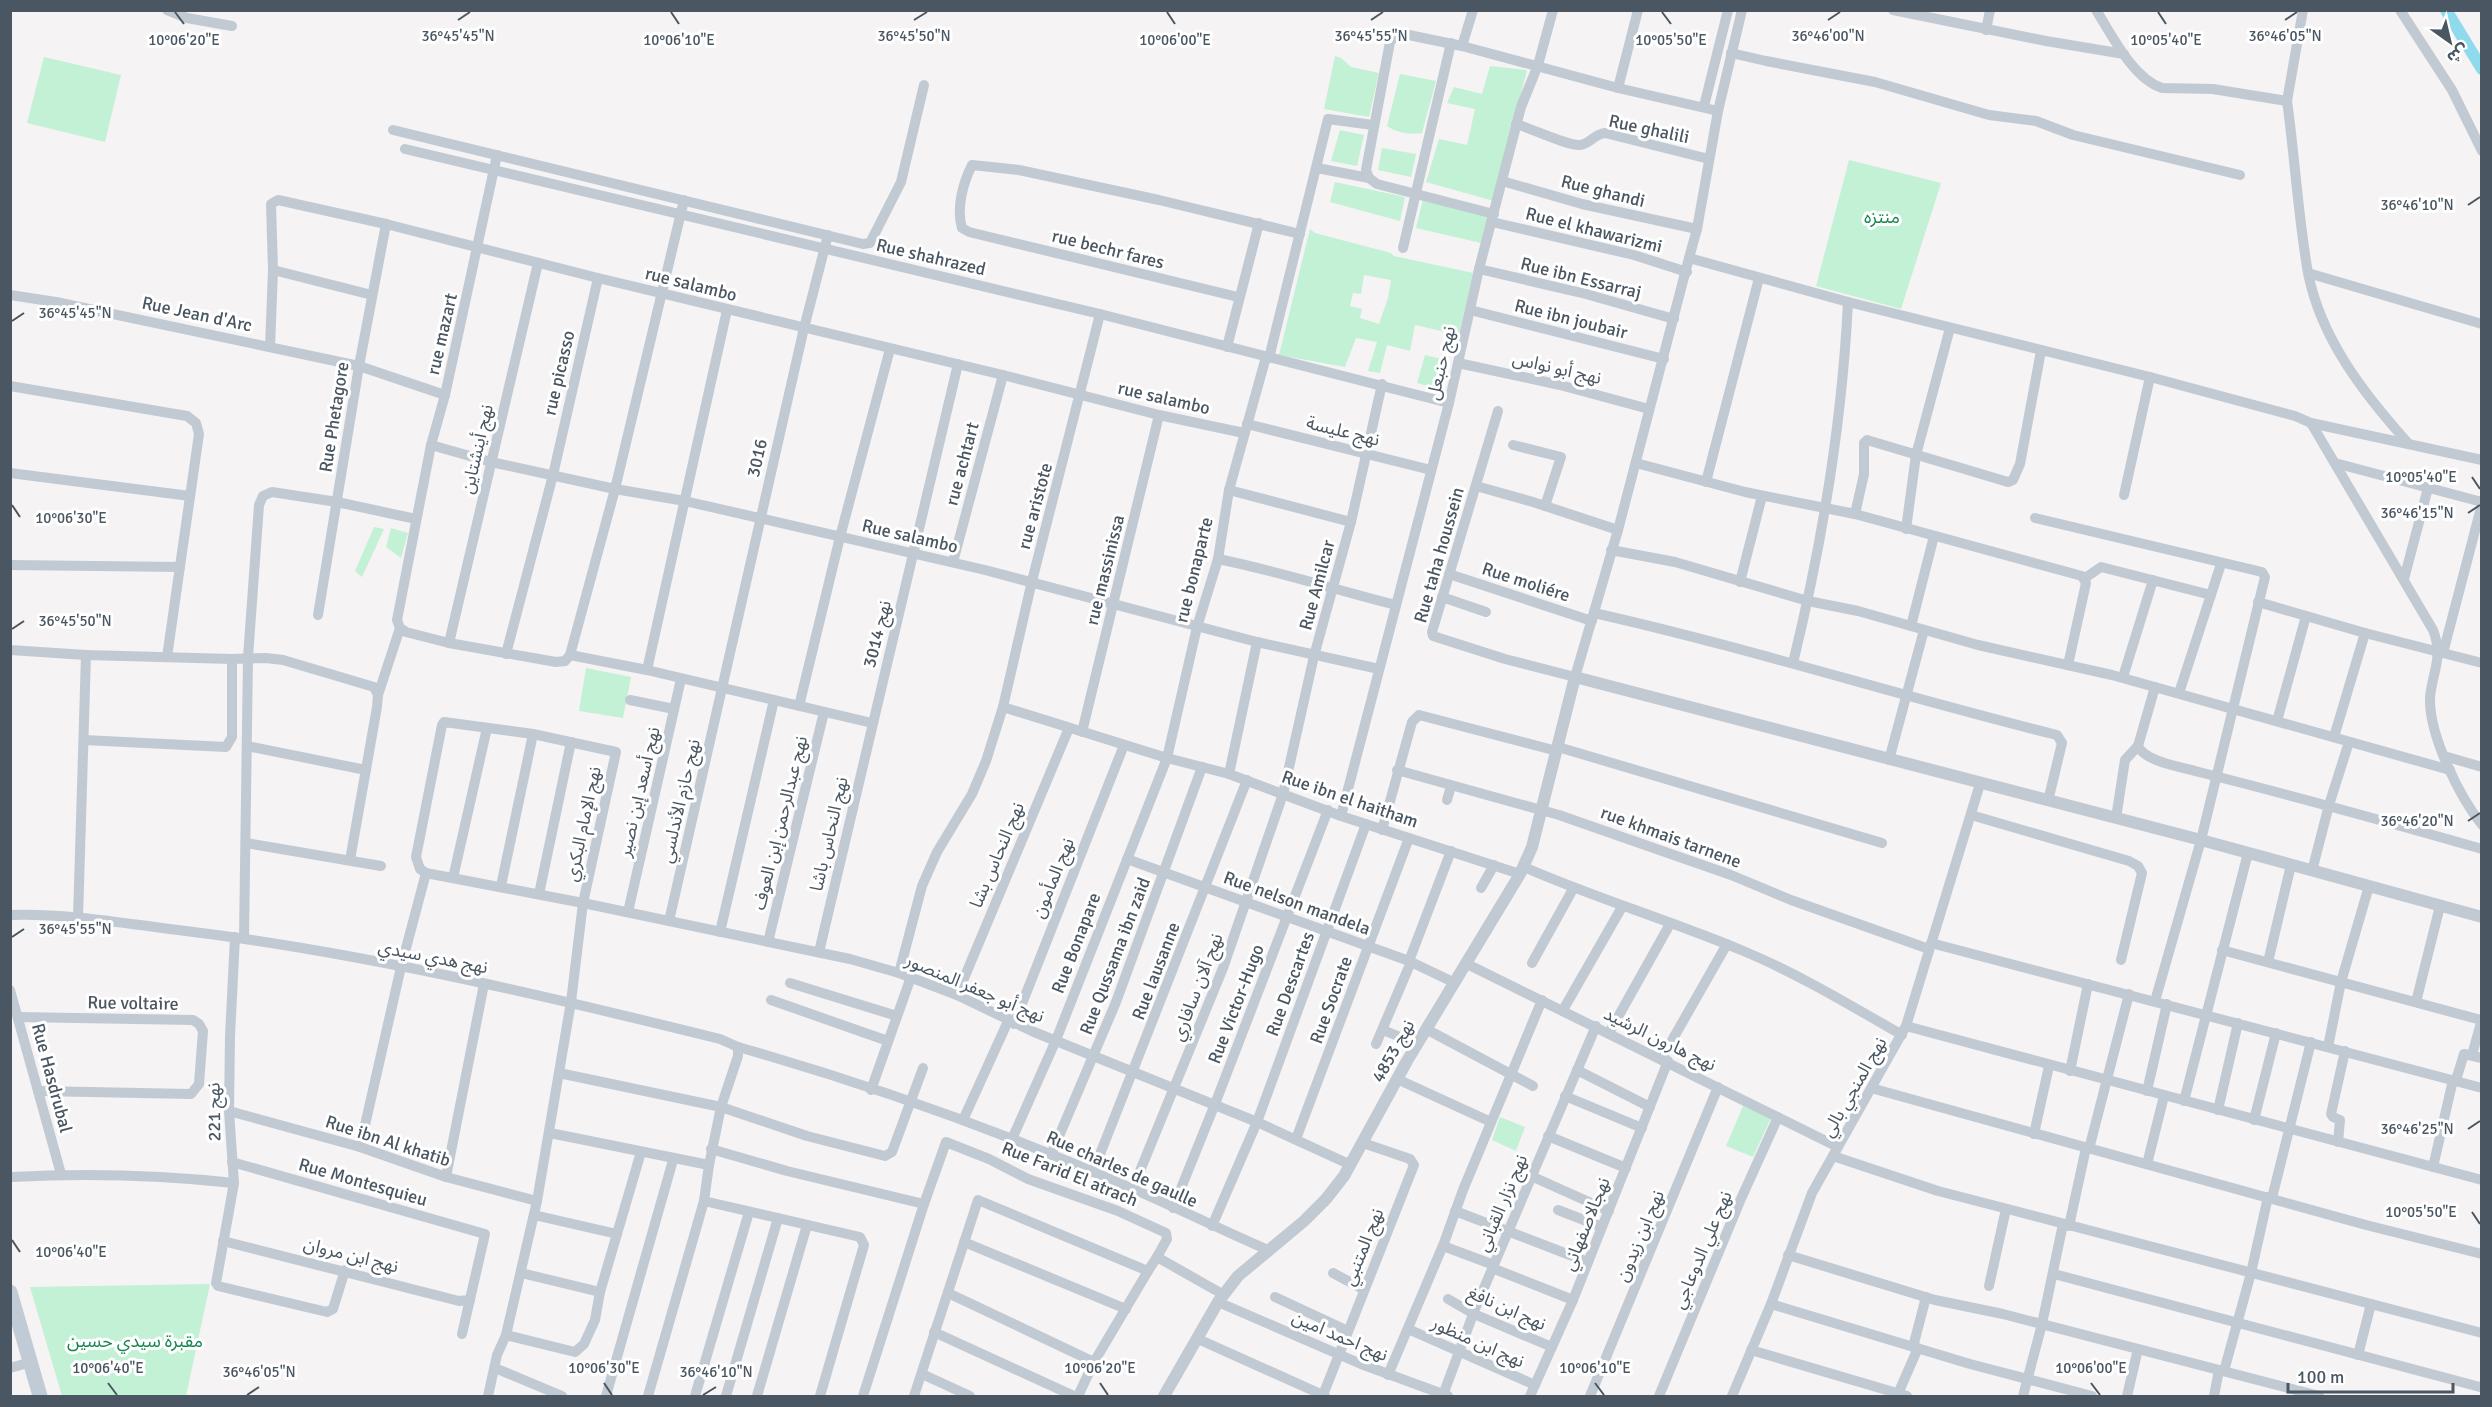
<svg xmlns="http://www.w3.org/2000/svg" width="2492" height="1407" font-family="Signika,'Noto Sans Arabic',sans-serif">
<style>
.green{fill:#c3f1d5;fill-rule:evenodd}
.lines{fill:none;stroke-linecap:round;stroke-linejoin:round}
.canal{stroke:#90daee;stroke-width:12}
.minor{stroke:#c1cad2;stroke-width:10}
.tertiary{stroke:#c1cad2;stroke-width:12}
.secondary{stroke:#c1cbd6;stroke-width:15}
.ticks{fill:none;stroke:#4a5661;stroke-width:2}
.labels{text-anchor:middle;dominant-baseline:central;stroke-width:6;stroke-linejoin:round;paint-order:stroke}
.street-label{font-size:18px;fill:#4a5661;stroke:#fff}
.park-label{font-size:18px;fill:#17864f;stroke:#fff}
.ticks-label{font-size:15px;text-anchor:middle;fill:#4a5661;stroke:#fff;stroke-width:6;stroke-linejoin:round;paint-order:stroke}
</style>
<rect width="100%" height="100%" fill="#f5f3f3"/>
<g class="green">
<polygon points="1335,56 1341,58 1351,67 1379,73 1369,117 1324,109"/>
<polygon points="44,57 121,75 105,142 27,123"/>
<polygon points="1490,66 1527,70 1494,201 1426,182 1439,139 1467,145 1475,109 1447,103 1454,87 1482,94"/>
<path d="M1400,74l36,7 -14,52c-12,2 -25,0 -35,-7z"/>
<polygon points="1340,130 1364,135 1357,166 1331,161"/>
<polygon points="1382,148 1416,154 1411,177 1378,170"/>
<polygon points="1849,160 1941,183 1901,309 1816,286"/>
<polygon points="1335,182 1405,197 1400,221 1330,202"/>
<polygon points="1423,199 1489,216 1481,243 1416,228"/>
<path d="M1310,229l5,4 76,20 3,3 79,17 -14,62 -44,-10 -5,26 -23,-6 -7,28 -12,-2 9,-29 -21,-4 -11,29 -66,-12zM1364,275l27,5 -3,18 -9,26 -19,-6 2,-9 -12,-3 3,-13 8,1z"/>
<polygon points="1425,355 1446,360 1439,389 1417,383"/>
<polygon points="374,527 384,529 362,577 355,571"/>
<polygon points="391,528 408,533 401,558 386,547"/>
<polygon points="586,668 631,677 623,718 579,711"/>
<polygon points="1743,1106 1771,1118 1753,1157 1726,1146"/>
<polygon points="1500,1117 1525,1127 1516,1151 1492,1140"/>
<polygon points="210,1284 186,1396 62,1396 30,1287"/>
</g>
<g class="lines">
<polyline class="canal" points="2446,10 2482,69"/>
<g class="minor">
<polyline points="167,10 187,18 232,26"/>
<polyline points="1473,10 1462,46 1618,88 1718,111 1742,10"/>
<polyline points="1893,10 2046,41 2124,54"/>
<path d="M2096,10c16,25 37,69 66,78l51,1 74,12 16,-91"/>
<polyline points="2400,10 2452,90 2482,151"/>
<polyline points="1986,30 1990,10"/>
<polyline points="1462,46 1404,34 1397,34 1390,42 1366,170 1369,178 1377,184 1494,214"/>
<polyline points="1731,53 1766,61 1875,82 1989,115 2036,121 2073,135 2240,175"/>
<polyline points="1618,88 1638,10"/>
<path d="M2287,101c8,57 11,115 21,172"/>
<polyline points="1704,106 1728,10"/>
<path d="M1516,124c14,4 52,22 64,21 10,-1 14,-11 25,-12l104,26"/>
<polyline points="393,130 863,244 870,243 901,182 924,85"/>
<polyline points="405,149 1100,314 1449,403"/>
<polyline points="497,155 445,395 431,445 397,620 400,628 406,632 449,643 556,662 565,661 570,655 615,489 684,200"/>
<polyline points="1317,168 1369,178"/>
<polyline points="1502,181 1582,204 1697,229"/>
<polyline points="1492,222 1634,255 1687,272"/>
<polyline points="1403,248 1451,43"/>
<polyline points="1689,258 1697,229 1718,111"/>
<polyline points="1479,269 1586,294 1674,319"/>
<polyline points="273,270 372,295"/>
<polyline points="10,295 56,302 359,366 445,395"/>
<path d="M1238,297l-269,-65 -7,-4c-6,-20 1,-45 10,-63l47,5 140,30 141,34"/>
<polyline points="1470,310 1664,359"/>
<polyline points="270,347 273,270 271,204 278,200 386,224 598,278 1003,375 1159,415 1244,433"/>
<polyline points="1227,347 1259,223"/>
<polyline points="1269,358 1328,119 1373,125"/>
<polyline points="1458,363 1560,385 1649,409"/>
<polyline points="10,386 187,416 196,423 199,434 167,657"/>
<path d="M1498,411l-66,221 1,4 72,23 70,18 43,-147 71,-272 159,44 302,75 145,39 16,7 122,207c11,28 -1,42 -3,68 -1,37 29,98 52,127"/>
<polyline points="2311,423 2482,460"/>
<polyline points="1247,424 1431,470"/>
<path d="M2408,443c-44,-49 -87,-104 -100,-170l174,51"/>
<polyline points="431,445 491,462 615,489 685,501 985,570 1257,642 1379,669"/>
<polyline points="1513,445 1561,457 1545,506"/>
<polyline points="1636,463 1745,492 1855,514 2082,576 2086,583 2068,665"/>
<polyline points="2335,463 2482,502"/>
<polyline points="10,473 190,496"/>
<polyline points="1706,482 1759,278"/>
<polyline points="1476,486 1533,502 1618,530"/>
<polyline points="1229,490 1351,522"/>
<polyline points="2124,495 2150,377"/>
<polyline points="1855,514 1864,474 1864,443 1867,440 2008,482 2013,480 2020,464 2041,351"/>
<polyline points="2035,518 2262,572 2265,577 2201,840 2155,1001"/>
<polyline points="1906,529 1916,455 1950,328"/>
<polyline points="1611,550 1675,562 1808,601 1858,611 1978,645 2112,675 2450,770"/>
<path d="M1218,559c60,12 118,31 178,46"/>
<polyline points="953,562 1003,375"/>
<polyline points="10,565 180,567"/>
<polyline points="1449,574 1592,621"/>
<polyline points="2085,578 2101,567 2211,595"/>
<polyline points="2404,579 2428,488"/>
<polyline points="1740,582 1762,496"/>
<polyline points="1442,597 1486,612"/>
<polyline points="2258,602 2365,633 2482,663"/>
<path d="M1594,613c156,35 308,84 463,122l5,8 -14,58"/>
<polyline points="318,615 359,366 386,224"/>
<polyline points="1911,626 1934,536"/>
<polyline points="449,643 538,263"/>
<polyline points="10,650 86,655"/>
<polyline points="2443,653 2482,504"/>
<polyline points="506,654 553,475 598,278"/>
<polyline points="570,655 647,670 872,723"/>
<path d="M1793,663c29,-119 49,-238 55,-361"/>
<polyline points="647,670 727,310"/>
<polyline points="2123,677 2153,580"/>
<path d="M2155,687l-17,59c7,16 45,21 61,26 95,24 189,50 283,77"/>
<polyline points="2179,693 2221,564"/>
<polyline points="378,695 400,628"/>
<polyline points="630,700 674,709"/>
<polyline points="799,706 840,537 890,349"/>
<polyline points="1003,707 1032,581 1100,314"/>
<polyline points="2277,721 2306,616"/>
<polyline points="1082,732 1159,415"/>
<polyline points="2334,737 2365,633"/>
<polyline points="84,740 226,747 232,737 232,659"/>
<polyline points="247,746 366,770"/>
<polyline points="1558,747 1882,843"/>
<polyline points="2444,756 2482,767"/>
<polyline points="1889,760 1924,630"/>
<polyline points="1397,770 1559,815 1731,875 1791,900 1929,949"/>
<polyline points="1229,774 1257,642"/>
<polyline points="1447,800 1451,786"/>
<polyline points="1971,815 2129,861 2138,866 2142,873 2121,960"/>
<polyline points="1341,816 1449,403 1479,269 1521,107 1538,65 1553,10"/>
<polyline points="2116,818 2125,760 2138,746"/>
<polyline points="1382,830 1412,722 1419,715 1557,751"/>
<polyline points="246,843 381,866"/>
<polyline points="1127,859 1409,961 1453,982"/>
<path d="M1524,867c71,31 145,53 217,83 56,23 109,55 161,85"/>
<polyline points="2312,871 2329,805 2349,742"/>
<polyline points="453,878 487,728"/>
<polyline points="501,886 533,734"/>
<polyline points="1481,888 1494,865"/>
<polyline points="539,894 571,742"/>
<polyline points="628,912 681,679"/>
<path d="M10,915c56,-2 112,8 168,15 183,22 364,65 542,109l18,8v9l-17,51 -12,58 -159,-32"/>
<polyline points="78,918 86,655 232,659 266,658 283,660 374,687 378,695 377,707 350,860"/>
<polyline points="669,921 804,328 828,235"/>
<polyline points="720,932 774,700"/>
<polyline points="235,937 230,1036 229,1111 234,1183 216,1283 218,1286 327,1312 333,1309 345,1270"/>
<polyline points="244,938 248,657 259,505 263,496 272,492 337,502 416,519"/>
<polyline points="768,942 824,712"/>
<polyline points="1931,943 2482,1088"/>
<polyline points="2222,950 2481,1020"/>
<polyline points="819,952 958,364"/>
<polyline points="1409,961 1451,851"/>
<polyline points="2268,962 2291,865"/>
<polyline points="1465,963 1838,1147"/>
<polyline points="1532,963 1573,889"/>
<polyline points="899,973 922,886 937,852 972,794 986,761 1003,707 1167,758 1229,774 1341,816 1520,874"/>
<polyline points="790,983 897,1016"/>
<polyline points="10,990 61,1174"/>
<polyline points="957,995 1069,728"/>
<polyline points="771,1000 888,1041"/>
<polyline points="2416,1002 2440,906"/>
<polyline points="1563,1010 1622,907"/>
<polyline points="18,1017 193,1020 199,1024 203,1031 199,1084 191,1094 38,1091"/>
<polyline points="1014,1024 1124,745"/>
<polyline points="1906,1026 2482,1180"/>
<polyline points="1426,1029 1533,1086"/>
<polyline points="1383,1030 1417,1044"/>
<polyline points="1609,1033 1670,924"/>
<polyline points="1376,1044 1411,962"/>
<path d="M738,1047c134,38 265,85 393,141 46,20 91,42 137,62"/>
<polyline points="2328,1047 2341,982 2369,886"/>
<polyline points="2472,1055 2482,1019"/>
<polyline points="1662,1058 1727,944"/>
<polyline points="1577,1070 1650,1107"/>
<polyline points="2070,1071 2088,984"/>
<polyline points="559,1073 721,1107 807,1136 885,1156 892,1152 923,1068"/>
<polyline points="1397,1079 1491,1122"/>
<polyline points="2456,1080 2464,1054 2482,1058"/>
<polyline points="1871,1088 2366,1225 2482,1254"/>
<polyline points="871,1090 911,977"/>
<polyline points="2147,1091 2167,1004"/>
<polyline points="1565,1096 1642,1128"/>
<polyline points="2184,1101 2248,853"/>
<polyline points="2218,1110 2238,1023"/>
<polyline points="229,1111 360,1147 446,1177 537,1201"/>
<polyline points="963,1120 1009,1019"/>
<polyline points="2254,1120 2276,1033"/>
<polyline points="2034,1134 2049,1066"/>
<polyline points="1548,1136 1626,1168"/>
<polyline points="1012,1139 1056,1040 1167,758 1197,627 1218,559 1229,490 1266,357"/>
<polyline points="1296,1139 1409,838"/>
<polyline points="2338,1142 2340,1120 2333,1117 2331,1114 2345,1051"/>
<polyline points="360,1147 401,967 426,873"/>
<polyline points="711,1149 787,1171 924,1204"/>
<polyline points="2089,1149 2129,994"/>
<polyline points="1051,1155 1116,1002 1202,767"/>
<polyline points="1833,1156 1938,1191 2000,1207 2482,1333"/>
<polyline points="232,1162 485,1234 462,1334"/>
<polyline points="2147,1164 2164,1096"/>
<polyline points="2433,1167 2453,1080"/>
<polyline points="1093,1172 1247,780"/>
<polyline points="1531,1176 1609,1211"/>
<path d="M12,1177c75,-4 148,-2 222,6"/>
<polyline points="446,1177 484,984"/>
<polyline points="1133,1188 1223,968 1283,794 1314,656 1351,522 1382,384"/>
<polyline points="2272,1198 2311,1042"/>
<polyline points="704,1201 860,1237 864,1245 820,1396"/>
<polyline points="1173,1208 1215,1104 1328,810"/>
<polyline points="1558,1210 1602,1227"/>
<polyline points="1455,1211 1588,1262"/>
<polyline points="534,1215 617,1234"/>
<polyline points="1212,1226 1257,1122 1366,824"/>
<polyline points="2069,1226 2086,1148"/>
<polyline points="223,1241 459,1301 470,1300"/>
<polyline points="964,1242 1126,1309"/>
<polyline points="1443,1246 1494,1265"/>
<polyline points="1788,1255 1935,1300 2003,1314 2319,1396"/>
<polyline points="1492,1268 1573,1300"/>
<polyline points="521,1273 600,1292"/>
<polyline points="1333,1273 1363,1289"/>
<polyline points="2054,1274 2480,1387"/>
<polyline points="1989,1286 2006,1209"/>
<polyline points="948,1293 1094,1362"/>
<polyline points="1275,1297 1348,1331"/>
<polyline points="1448,1299 1474,1314 1552,1347"/>
<polyline points="1218,1302 1361,1364 1448,1396"/>
<polyline points="1771,1304 1970,1364 2092,1396"/>
<polyline points="1408,1329 1535,1385"/>
<polyline points="934,1332 1074,1396"/>
<polyline points="506,1335 575,1352 584,1344 595,1320 600,1292 641,1152"/>
<polyline points="1198,1339 1325,1396"/>
<polyline points="1913,1347 1926,1297"/>
<polyline points="1751,1350 1907,1396"/>
<polyline points="2358,1355 2371,1304"/>
<polyline points="10,1368 31,1362"/>
<polyline points="495,1368 562,1396"/>
<polyline points="2224,1371 2251,1273 2268,1197"/>
<polyline points="922,1374 970,1396"/>
<polyline points="1388,1375 1444,1243 1463,1190 1542,1000"/>
<polyline points="1323,1395 1414,1165 1410,1159 1363,1143"/>
<polyline points="1443,1395 1475,1309 1596,1026"/>
<polyline points="488,1396 497,1355 506,1335 537,1201 571,1002 583,903 616,752 533,734 444,722 442,725 416,857 420,869 426,873 583,903 850,959 899,973 957,995 1034,1032 1257,1122 1351,1165"/>
<polyline points="606,1396 673,1160"/>
<polyline points="648,1396 704,1201 709,1165"/>
<polyline points="695,1396 749,1212"/>
<polyline points="726,1396 778,1218"/>
<polyline points="757,1396 807,1225"/>
<polyline points="863,1396 924,1204 946,1142 989,1159 1028,1179 1118,1211 1166,1233 1167,1239 1157,1257 1224,1295"/>
<polyline points="914,1396 978,1200 1148,1271 1157,1257"/>
<polyline points="1078,1396 1094,1362 1148,1271"/>
<polyline points="1530,1396 1573,1300 1668,1061"/>
<polyline points="1590,1396 1718,1087"/>
<polyline points="1659,1396 1740,1201 1778,1117"/>
<polyline points="1732,1396 1771,1304 1812,1193 1906,1026 1980,784"/>
<polyline points="1897,1396 1918,1348"/>
<polyline points="2023,1396 2042,1324 2063,1224"/>
<polyline points="2127,1396 2138,1349"/>
<polyline points="2214,1396 2219,1370"/>
</g>
<polyline class="tertiary" points="1164,1396 1218,1302 1238,1276 1304,1221 1326,1199 1344,1176 1407,1061 1520,874 1532,847 1575,677 2201,840 2482,917"/>
<polyline class="secondary" points="10,1292 40,1396"/>
</g>
<path class="ticks" d="M175,12l9,12M671,12l8,12M1167,12l8,12M1662,12l9,12M2158,12l8,12M458,20l12,-8M914,20l13,-8M1371,20l12,-8M1828,20l12,-8M2285,20l12,-8M2468,205l12,-8M12,321l12,-8M2472,477l8,12M12,505l8,12M2468,513l12,-8M12,629l12,-8M2468,821l12,-8M12,937l12,-8M2468,1129l12,-8M2472,1212l8,12M12,1240l8,12M108,1383l9,12M604,1383l8,12M1100,1383l8,12M1595,1383l9,12M2091,1383l9,12M247,1395l12,-8M703,1395l13,-8"/>
<g class="labels">
<g class="street-label">
<text transform="translate(1649 129) rotate(12)">Rue ghalili</text>
<text transform="translate(1603 191) rotate(14)">Rue ghandi</text>
<text transform="translate(1594 230) rotate(14)">Rue el khawarizmi</text>
<text transform="translate(1108 249) rotate(14)">rue bechr fares</text>
<text transform="translate(931 257) rotate(13)">Rue shahrazed</text>
<text transform="translate(1581 278) rotate(14)">Rue ibn Essarraj</text>
<text transform="translate(691 284) rotate(14)">rue salambo</text>
<text transform="translate(197 314) rotate(12)">Rue Jean d'Arc</text>
<text transform="translate(1571 319) rotate(14)">Rue ibn joubair</text>
<text transform="translate(442 334) rotate(-77)">rue mazart</text>
<text transform="translate(1441 363) rotate(-77)">نهج حنبعل</text>
<text transform="translate(1557 368) rotate(13)">نهج أبو نواس</text>
<text transform="translate(559 373) rotate(-77)">rue picasso</text>
<text transform="translate(1164 398) rotate(13)">rue salambo</text>
<text transform="translate(334 417) rotate(-81)">Rue Phetagore</text>
<text transform="translate(1343 431) rotate(14)">نهج عليسة</text>
<text transform="translate(477 449) rotate(-77)">نهج أينشتاين</text>
<text transform="translate(757 458) rotate(-77)">3016</text>
<text transform="translate(962 464) rotate(-75)">rue achtart</text>
<text transform="translate(1035 506) rotate(-75)">rue aristote</text>
<text transform="translate(910 536) rotate(13)">Rue salambo</text>
<text transform="translate(1439 555) rotate(-74)">Rue taha houssein</text>
<text transform="translate(1105 570) rotate(-76)">rue massinissa</text>
<text transform="translate(1194 570) rotate(-76)">rue bonaparte</text>
<text transform="translate(1526 582) rotate(18)">Rue moliére</text>
<text transform="translate(1317 585) rotate(-75)">Rue Amilcar</text>
<text transform="translate(877 634) rotate(-76)">نهج 3014</text>
<text transform="translate(639 792) rotate(-77)">نهج أسعد إبن نصير</text>
<text transform="translate(1350 799) rotate(19)">Rue ibn el haitham</text>
<text transform="translate(680 801) rotate(-77)">نهج حازم الأندلسي</text>
<text transform="translate(780 823) rotate(-76)">نهج عبدالرحمن إبن العوف</text>
<text transform="translate(583 824) rotate(-78)">نهج الإمام البكري</text>
<text transform="translate(829 834) rotate(-77)">نهج النحاس باشا</text>
<text transform="translate(1671 837) rotate(20)">rue khmais tarnene</text>
<text transform="translate(997 855) rotate(-67)">نهج النحاس بشا</text>
<text transform="translate(1053 878) rotate(-68)">نهج المأمون</text>
<text transform="translate(1297 903) rotate(20)">Rue nelson mandela</text>
<text transform="translate(1076 943) rotate(-69)">Rue Bonapare</text>
<text transform="translate(1115 956) rotate(-69)">Rue Qussama ibn zaid</text>
<text transform="translate(433 957) rotate(11)">نهج هدي سيدي</text>
<text transform="translate(1156 971) rotate(-69)">Rue lausanne</text>
<text transform="translate(1290 984) rotate(-70)">Rue Descartes</text>
<text transform="translate(1197 987) rotate(-69)">نهج آلان سافاري</text>
<text transform="translate(975 988) rotate(23)">نهج أبو جعفر المنصور</text>
<text transform="translate(1331 1000) rotate(-70)">Rue Socrate</text>
<text transform="translate(133 1003) rotate(1)">Rue voltaire</text>
<text transform="translate(1236 1004) rotate(-69)">Rue Victor-Hugo</text>
<text transform="translate(1660 1039) rotate(26)">نهج هارون الرشيد</text>
<text transform="translate(1393 1051) rotate(-61)">نهج 4853</text>
<text transform="translate(52 1078) rotate(75)">Rue Hasdrubal</text>
<text transform="translate(1854 1087) rotate(-60)">نهج المنجي بالي</text>
<text transform="translate(214 1112) rotate(-91)">نهج 221</text>
<text transform="translate(388 1141) rotate(18)">Rue ibn Al khatib</text>
<text transform="translate(1122 1169) rotate(24)">Rue charles de gaulle</text>
<text transform="translate(1070 1174) rotate(22)">Rue Farid El atrach</text>
<text transform="translate(363 1182) rotate(16)">Rue Montesquieu</text>
<text transform="translate(1502 1203) rotate(-67)">نهج نزار القباني</text>
<text transform="translate(1586 1224) rotate(-68)">نهجالاصفهاني</text>
<text transform="translate(1640 1236) rotate(-67)">نهج ابن زيدون</text>
<text transform="translate(1363 1247) rotate(-68)">نهج المتنبي</text>
<text transform="translate(1702 1250) rotate(-67)">نهج علي الدوعاجي</text>
<text transform="translate(351 1255) rotate(14)">نهج ابن مروان</text>
<text transform="translate(1507 1308) rotate(24)">نهج ابن نافغ</text>
<text transform="translate(1340 1336) rotate(23)">نهج احمد امين</text>
<text transform="translate(1478 1342) rotate(24)">نهج ابن منظور</text>
</g>
<g class="park-label">
<text x="1882" y="217">منتزه</text>
<text x="135" y="1341">مقبرة سيدي حسين</text>
</g>
</g>
<g class="ticks-label">
<text x="458" y="41">36°45'45"N</text>
<text x="914" y="41">36°45'50"N</text>
<text x="1371" y="41">36°45'55"N</text>
<text x="1828" y="41">36°46'00"N</text>
<text x="2285" y="41">36°46'05"N</text>
<text x="184" y="45">10°06'20"E</text>
<text x="679" y="45">10°06'10"E</text>
<text x="1175" y="45">10°06'00"E</text>
<text x="1671" y="45">10°05'50"E</text>
<text x="2166" y="45">10°05'40"E</text>
<text x="2417" y="210">36°46'10"N</text>
<text x="75" y="318">36°45'45"N</text>
<text x="2421" y="482">10°05'40"E</text>
<text x="2417" y="518">36°46'15"N</text>
<text x="71" y="523">10°06'30"E</text>
<text x="75" y="626">36°45'50"N</text>
<text x="2417" y="826">36°46'20"N</text>
<text x="75" y="934">36°45'55"N</text>
<text x="2417" y="1134">36°46'25"N</text>
<text x="2421" y="1217">10°05'50"E</text>
<text x="71" y="1257">10°06'40"E</text>
<text x="108" y="1373">10°06'40"E</text>
<text x="604" y="1373">10°06'30"E</text>
<text x="1100" y="1373">10°06'20"E</text>
<text x="1595" y="1373">10°06'10"E</text>
<text x="2091" y="1373">10°06'00"E</text>
<text x="259" y="1377">36°46'05"N</text>
<text x="716" y="1377">36°46'10"N</text>
</g>
<rect width="2492" height="1407" fill="none" stroke="#4a5661" stroke-width="24"/>
<g transform="translate(2450 42) rotate(146)" stroke="#ffffff" stroke-width="4.5" paint-order="stroke">
<path d="M0-4.5L10 22L0 15L-10 22Z" fill="#4a5661"/>
<text y="-9" font-size="16" font-weight="bold" text-anchor="middle" fill="#4a5661">ش</text>
</g>
<path d="M2288 1383v9h165v-9" fill="none" stroke="#4a5661" stroke-width="3"/>
<text x="2297" y="1383" font-size="18" fill="#4a5661" stroke="#ffffff" stroke-width="4.5" paint-order="stroke">100 m</text>
</svg>
